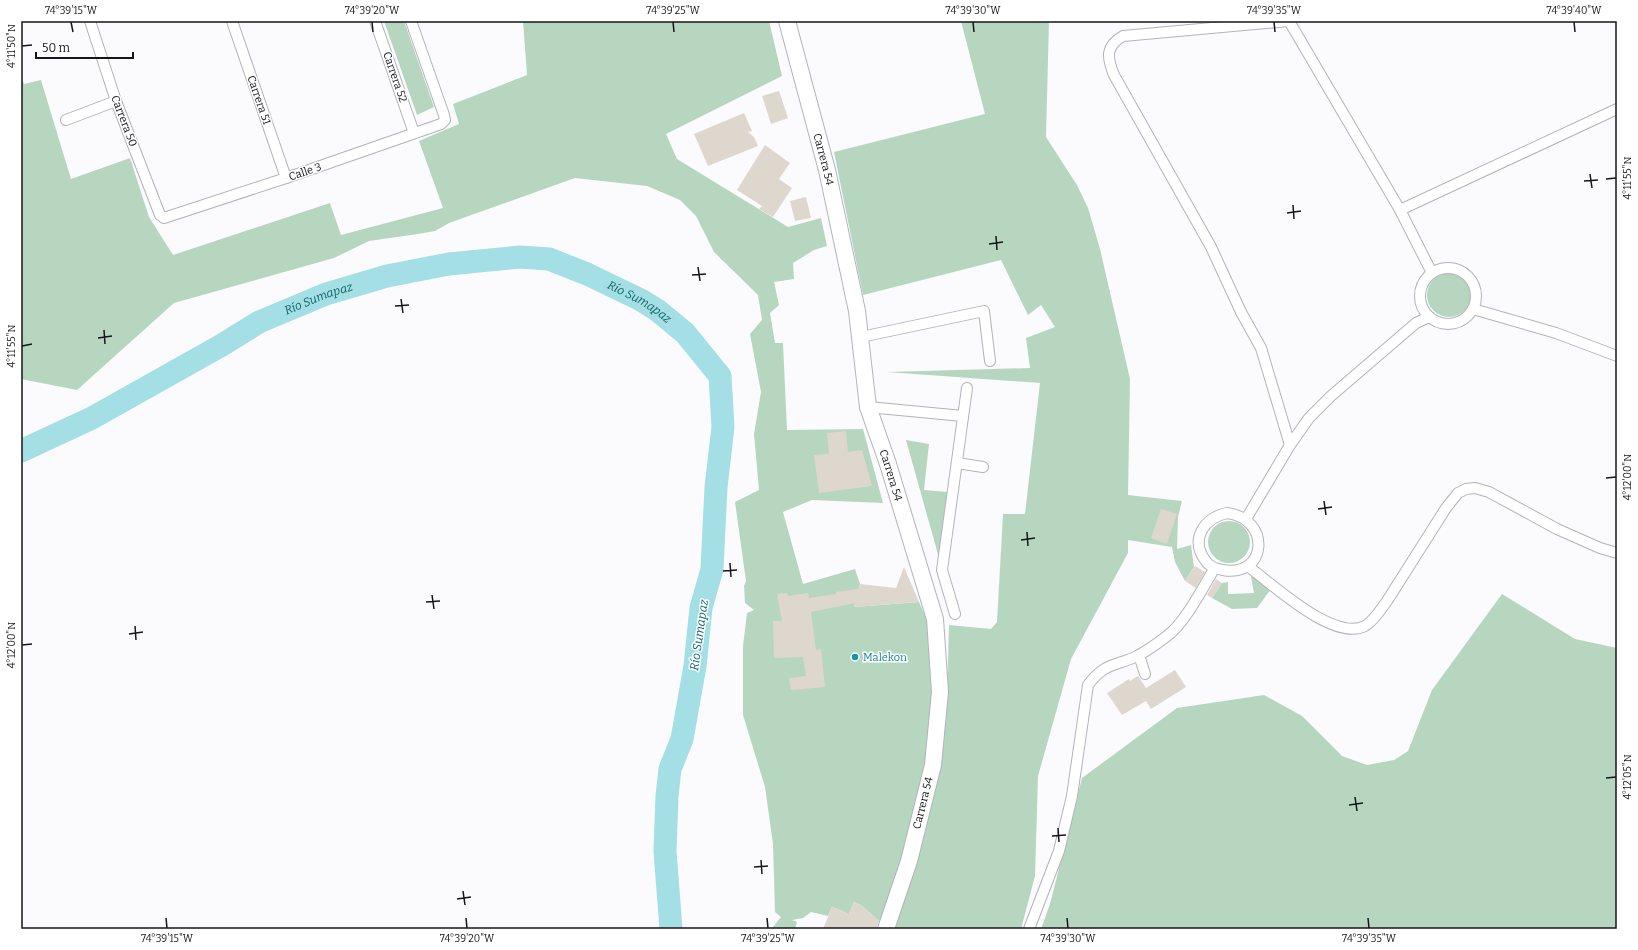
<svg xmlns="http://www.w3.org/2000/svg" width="1638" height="950" font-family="Bitter,serif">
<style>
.green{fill:#b7d6bf}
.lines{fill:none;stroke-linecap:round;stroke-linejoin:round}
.river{stroke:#a3dfe5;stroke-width:23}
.building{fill:#ded7ce}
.minor-casing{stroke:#b2b2bd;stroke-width:12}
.primary-casing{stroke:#b2b2bd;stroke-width:18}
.minor{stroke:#fff;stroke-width:10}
.primary{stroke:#fff;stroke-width:16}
.ticks{fill:none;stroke:#16161a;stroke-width:1.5}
.culture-dot{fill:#0f9aa8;stroke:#fff;stroke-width:1.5}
.labels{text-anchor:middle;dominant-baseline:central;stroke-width:3;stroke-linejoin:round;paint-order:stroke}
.street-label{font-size:11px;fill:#16161a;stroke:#fff}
.culture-label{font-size:11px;fill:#0d838f;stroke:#fff;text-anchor:start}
.water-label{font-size:12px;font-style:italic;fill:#11646a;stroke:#fff}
.neatline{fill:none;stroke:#16161a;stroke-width:1.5}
.ticks-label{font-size:10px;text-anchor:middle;fill:#16161a}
</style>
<rect width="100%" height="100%" fill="#fbfbfd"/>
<g class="green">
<polygon points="384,21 404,21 434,107 417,115"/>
<polygon points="523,21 769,21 782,76 666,134 677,159 788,227 821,218 827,246 814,250 793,263 794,279 774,282 779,305 770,313 775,343 783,343 787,430 863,429 883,503 812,500 783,512 803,584 855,569 860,584 854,607 919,602 932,631 937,690 931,738 923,772 922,791 905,862 879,921 861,905 854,902 849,914 832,907 828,916 811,912 803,918 792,920 797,922 795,929 773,929 773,927 781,917 775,912 773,844 765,787 743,715 743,646 747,613 754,610 745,603 744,586 746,581 735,502 759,490 754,434 761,392 750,334 762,320 758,295 714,252 696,216 680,200 647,186 575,178 449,223 435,231 418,234 369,241 334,258 174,303 77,390 21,379 21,76 24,84 41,80 71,179 130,158 149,217 173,255 330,203 341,235 443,208 419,141 459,124 453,104 527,75"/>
<polygon points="961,21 1049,21 1046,137 1077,185 1088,208 1100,249 1130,379 1128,495 1182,501 1178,517 1177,549 1191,545 1194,567 1185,581 1175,562 1172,547 1128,540 1128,553 1071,659 1038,776 1035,876 1021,929 894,929 914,872 938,769 947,696 949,625 991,629 997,622 1003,514 1025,514 1040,383 887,372 1030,368 1026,338 1055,327 1041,305 1028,315 1001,260 863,295 834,152 985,114"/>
<circle cx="1449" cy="295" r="22"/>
<polygon points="906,440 929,444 924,490 948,492 939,558"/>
<circle cx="1229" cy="542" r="21"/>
<polygon points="1258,574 1273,586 1257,608 1232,609 1212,598 1222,583 1228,582 1228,594 1254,593 1251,577"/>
<polygon points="1502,594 1575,639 1617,648 1617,929 1041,929 1050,904 1082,778 1177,708 1264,695 1302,716 1342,756 1367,765 1394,760 1408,751 1432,690"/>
</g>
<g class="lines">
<path class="river" id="s1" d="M21,451l71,-33 130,-73 37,-23 67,-28 61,-18 62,-12 71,-7 29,2 38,15 54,26 16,10 28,23 35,43 3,51 -7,60 -4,82 -11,39 -6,58 -13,73 -12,30 -3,27 -2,55 6,78"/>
</g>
<g class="building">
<polygon points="779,91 788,118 771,124 762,96"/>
<polygon points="744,113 752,131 748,132 754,137 758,146 708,166 694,134"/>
<polygon points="765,145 790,163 779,179 792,188 773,217 759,209 762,206 737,190"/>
<polygon points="806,197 811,218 795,221 790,201"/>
<polygon points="846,431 848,452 862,450 872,486 819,493 814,455 829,454 827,433"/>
<polygon points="1161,509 1177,514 1167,544 1151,538"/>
<polygon points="1195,566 1205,572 1196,588 1185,581"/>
<polygon points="904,567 919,602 854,607 855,603 811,612 816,650 821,649 825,687 791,690 789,678 806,676 803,657 774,658 773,621 782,621 777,594 787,593 788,596 808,593 809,598 836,594 836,592 858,589 860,584 896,588"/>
<polygon points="1216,579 1222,583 1212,598 1207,595"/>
<polygon points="1175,670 1186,687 1151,709 1146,701 1122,715 1107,693 1129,679 1130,681 1138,676 1146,688"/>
<polygon points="854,902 861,905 879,921 876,929 823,929 832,907 849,914"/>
</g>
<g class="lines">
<defs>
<g id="minor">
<polyline points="90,21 116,101 160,215 164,218 286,178 441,124 445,120 444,115 411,21"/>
<polyline points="232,21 286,178"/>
<polyline points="375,21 414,133"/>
<path d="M1288,21l-165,15c-18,10 -16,22 -9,39l97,172 30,65 20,36 29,97"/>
<polyline points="1289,21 1400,210 1432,273"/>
<polyline points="66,120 116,101"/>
<polyline points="1400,210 1617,109"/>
<circle cx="1448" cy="296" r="28"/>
<polyline points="1473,309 1556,333 1617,356"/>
<polyline points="861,337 984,311 990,361"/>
<polyline points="868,407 963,416"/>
<polyline points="957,463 983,467"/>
<path d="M1227,513c45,6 40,65 -4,57 -8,-1 -14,-3 -18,-10 -15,-21 -1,-42 22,-47z"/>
<polyline points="1246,519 1290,445 1309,418 1331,396 1416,323 1429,317"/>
<path d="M1249,567c24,18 85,75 116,59 9,-5 16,-17 22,-25l59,-93 12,-15 8,-4 9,-1 14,4 68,37 43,19 17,5"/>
<polyline points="955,614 942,570 967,388"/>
<polyline points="1139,655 1145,674"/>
<path d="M1029,929l30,-78 13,-55 16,-111c18,-24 28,-18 51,-30 9,-5 19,-12 28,-19 17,-12 36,-48 47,-67"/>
</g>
<g id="primary">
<path id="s2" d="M787,21l40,149 30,141 11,96 20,57 47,155 5,73 -7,73 -24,96 -23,68"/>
</g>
</defs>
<use href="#minor" class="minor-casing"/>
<use href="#primary" class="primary-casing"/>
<use href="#minor" class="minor"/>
<use href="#primary" class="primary"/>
</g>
<path class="ticks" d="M71,22l2,10M372,22l1,10M673,22l1,10M973,22l1,10M1274,22l1,10M1574,22l1,10M22,46l10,-1M1590,174l2,14M1606,179l10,-1M1584,181l14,-1M1293,205l1,14M1287,213l14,-2M996,236l1,14M989,244l14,-2M698,267l2,14M692,275l14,-1M401,299l2,14M395,306l14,-1M104,330l1,14M98,338l14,-2M22,346l10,-2M1606,478l10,-1M1324,501l2,14M1318,509l14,-2M1027,532l1,14M1021,540l14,-2M730,563l1,14M723,571l14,-1M432,595l2,14M426,602l14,-1M135,626l1,14M129,634l14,-2M22,645l10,-1M1606,778l10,-1M1355,797l2,14M1349,805l14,-2M1058,828l1,14M1052,836l14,-1M761,860l1,14M754,867l14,-1M463,891l2,14M457,899l14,-2M166,918l1,10M466,918l1,10M767,918l1,10M1067,918l1,10M1368,918l1,10"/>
<circle class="culture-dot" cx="855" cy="657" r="4"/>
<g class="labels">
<g class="street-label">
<text transform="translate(395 77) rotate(71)">Carrera 52</text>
<text transform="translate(259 100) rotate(71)">Carrera 51</text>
<text transform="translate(124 121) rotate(69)">Carrera 50</text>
<text stroke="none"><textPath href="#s2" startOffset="143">Carrera 54</textPath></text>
<text transform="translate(305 172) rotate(-19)">Calle 3</text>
<text stroke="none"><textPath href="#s2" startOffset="467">Carrera 54</textPath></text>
<text transform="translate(923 803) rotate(-76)">Carrera 54</text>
</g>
<g class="culture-label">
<text x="863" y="657">Malekon</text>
</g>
<g class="water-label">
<text stroke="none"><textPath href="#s1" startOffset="335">Río Sumapaz</textPath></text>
<text stroke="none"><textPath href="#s1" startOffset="671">Río Sumapaz</textPath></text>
<text transform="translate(699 635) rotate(-82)">Río Sumapaz</text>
</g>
</g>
<rect width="1638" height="950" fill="none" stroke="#ffffff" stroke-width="44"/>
<path d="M36 52v6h97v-6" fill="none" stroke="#16161a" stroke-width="2"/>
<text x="42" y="52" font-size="12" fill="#16161a" stroke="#ffffff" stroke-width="3" paint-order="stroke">50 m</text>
<rect x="22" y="22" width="1594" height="906" class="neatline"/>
<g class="ticks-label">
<text x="71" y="14">74°39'15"W</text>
<text x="372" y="14">74°39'20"W</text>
<text x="673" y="14">74°39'25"W</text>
<text x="973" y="14">74°39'30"W</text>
<text x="1274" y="14">74°39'35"W</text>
<text x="1574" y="14">74°39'40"W</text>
<text transform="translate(11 46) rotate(-90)" y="4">4°11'50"N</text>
<text transform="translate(1627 178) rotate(-90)" y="4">4°11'55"N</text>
<text transform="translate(11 346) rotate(-90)" y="4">4°11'55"N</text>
<text transform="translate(1627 477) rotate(-90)" y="4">4°12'00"N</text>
<text transform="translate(11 645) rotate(-90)" y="4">4°12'00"N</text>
<text transform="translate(1627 777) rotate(-90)" y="4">4°12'05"N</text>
<text x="167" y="942">74°39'15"W</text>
<text x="467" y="942">74°39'20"W</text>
<text x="768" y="942">74°39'25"W</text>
<text x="1068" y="942">74°39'30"W</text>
<text x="1369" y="942">74°39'35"W</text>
</g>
</svg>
